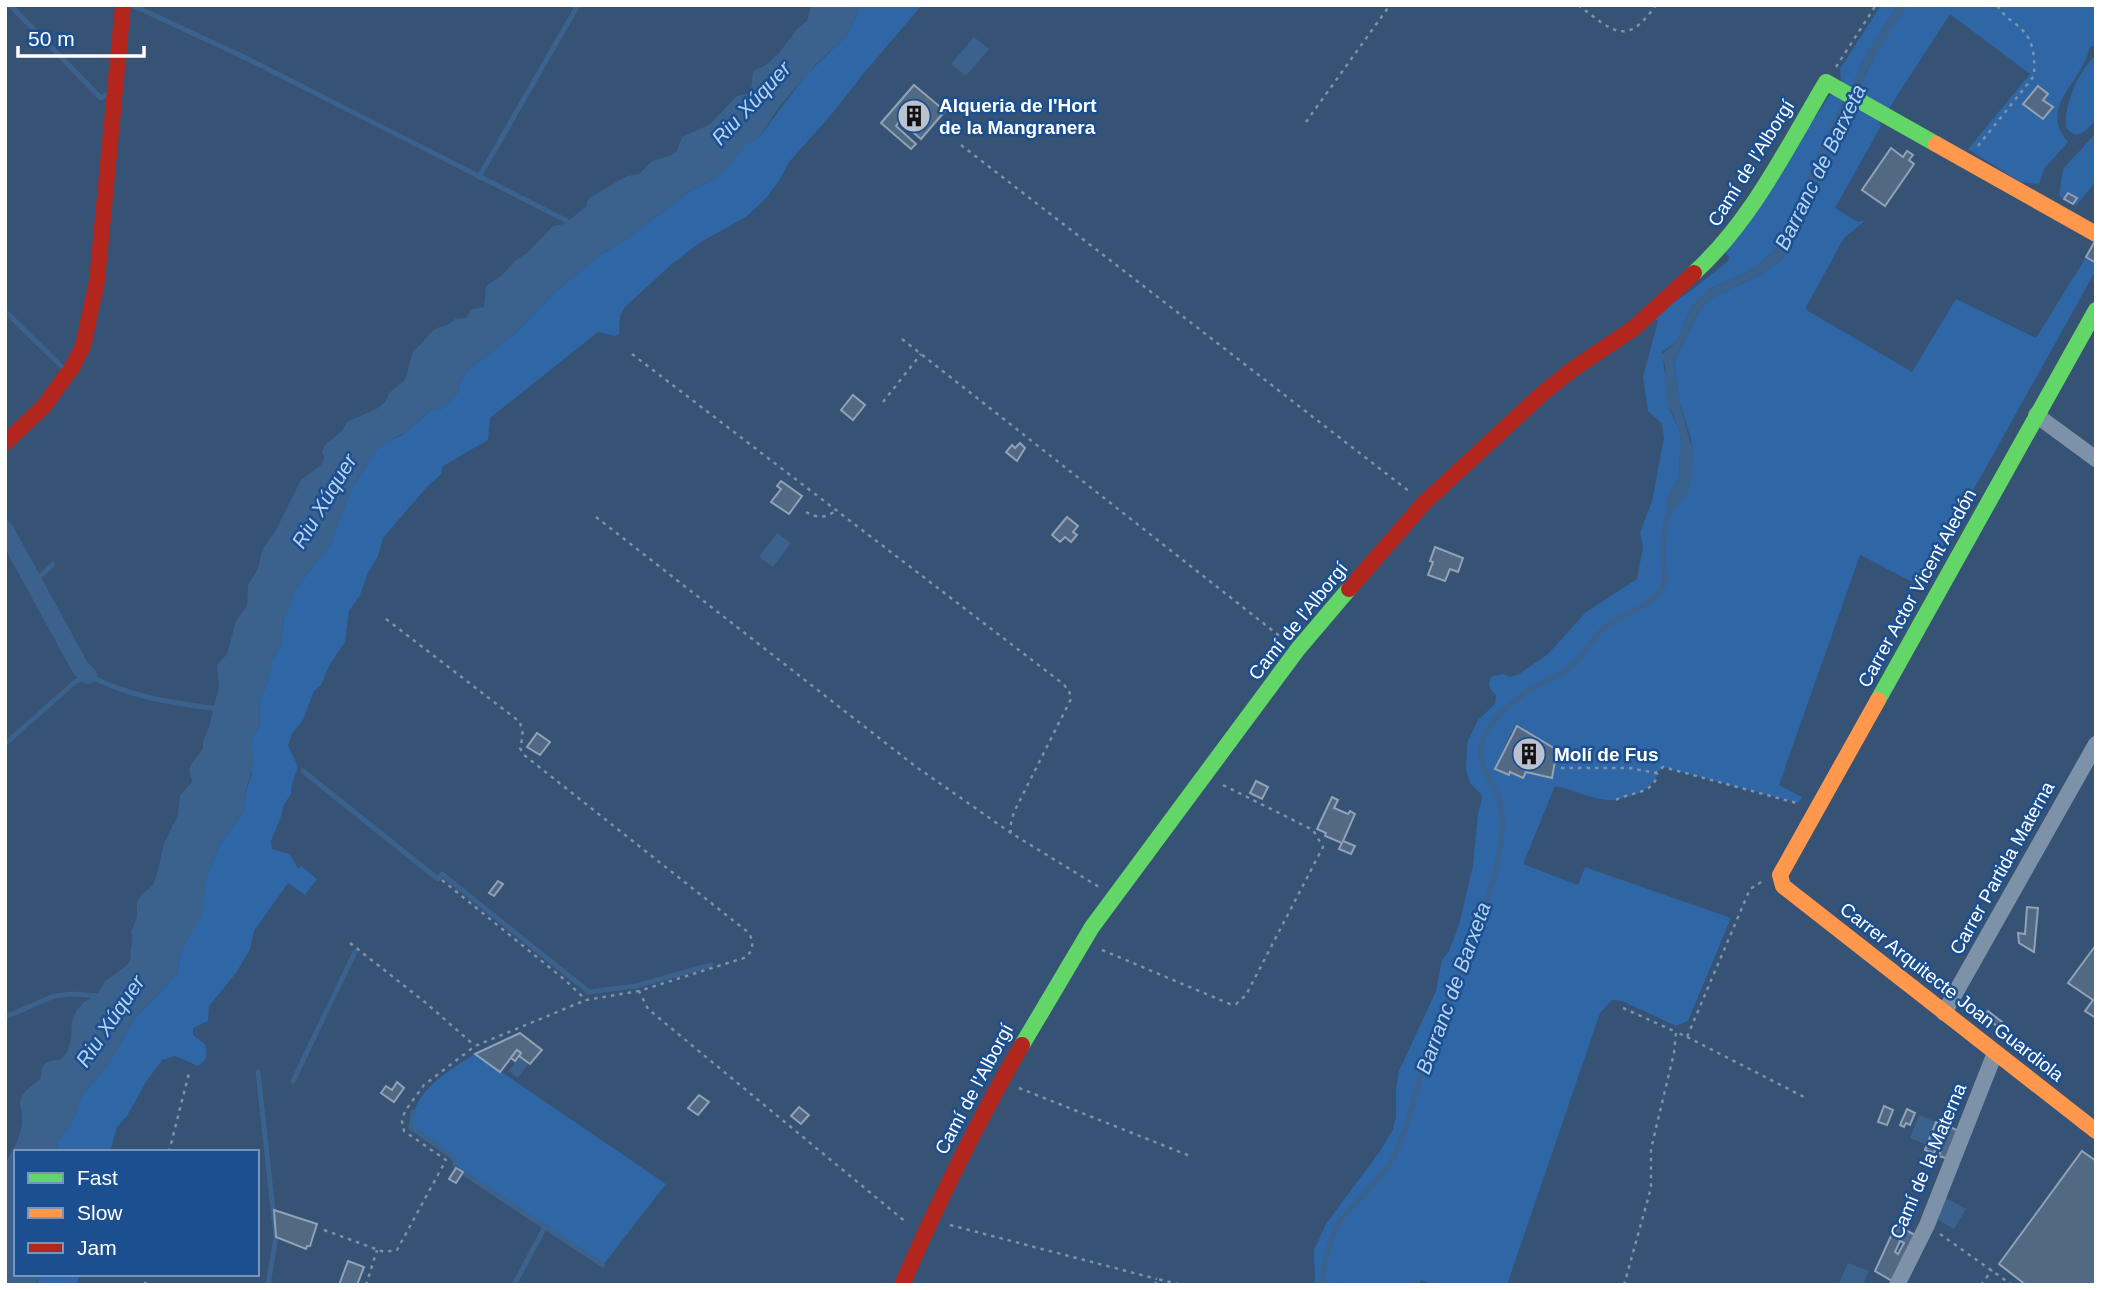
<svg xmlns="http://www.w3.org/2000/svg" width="2101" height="1290" font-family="Arial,sans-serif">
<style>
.green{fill:#2f66a5;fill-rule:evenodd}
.water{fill:#3b618d}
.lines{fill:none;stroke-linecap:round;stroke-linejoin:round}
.stream{stroke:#3b618d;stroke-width:5}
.canal{stroke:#3b618d;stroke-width:18}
.building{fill:#526984;stroke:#92a2b6;stroke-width:2;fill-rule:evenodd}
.path{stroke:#7d92a8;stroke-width:2.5;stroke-dasharray:3.5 5;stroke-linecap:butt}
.street{stroke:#7d92a8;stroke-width:16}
.fast{stroke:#63d668;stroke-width:16}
.slow{stroke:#ff974d;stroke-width:16}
.jam{stroke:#b3261e;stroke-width:16}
.labels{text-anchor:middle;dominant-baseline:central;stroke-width:5;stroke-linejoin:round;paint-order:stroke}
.poi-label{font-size:19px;font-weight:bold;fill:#fff;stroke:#1b4f8f;text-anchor:start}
.street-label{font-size:19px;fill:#fff;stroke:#1b4f8f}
.water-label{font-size:21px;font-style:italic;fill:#b5d3f5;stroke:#1b4f8f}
</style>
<rect width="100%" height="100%" fill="#365274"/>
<g class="green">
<path d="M861,5h61l-58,68 -33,42 -42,47 -10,19 -13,17 -20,19 -47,26 -27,21 -47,43 -5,9 -1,18 -4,2 -17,-4 -108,86 -2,22 -45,26 -2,8 -15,14 -43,50 -5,18 -10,17 -8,22 -11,16 -4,31 -15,22 -9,21 -7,6 -11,29 -11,14 -4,11 10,22 -7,20v7l-8,12 -1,8 -11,27 1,8 18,5 8,15 3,-3 16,13 -12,16 -17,-12 -34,48 -4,18 -14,24 -27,33 -1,15 -15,7v7l12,9c3,11 2,16 -7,22l-23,-10 -13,4 -16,22 -19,34 -10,11 -7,25h-55l2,-9 15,-21 10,-26 29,-36 23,-41 43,-45 5,-26 7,-11 15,-44 3,-17 13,-32 23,-32 2,-17 7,-21 -1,-34 9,-15 -1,-22 9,-22 4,-21 9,-14 3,-30 5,-7 5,-18 36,-46 21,-56 24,-37 8,-9 19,-8 28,-24 13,-3 5,-5 10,-11 3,-12 7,-10 47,-37 40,-41 45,-37 25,-15 65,-49 23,-11 32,-35 15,-9 46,-61 41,-40z"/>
<polygon points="1881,5 1898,5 1865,57 1851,89 1841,83 1840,69"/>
<path d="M1907,5h189v40l-6,2c-2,5 -3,11 -6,16 -14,28 -42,49 -16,79l-24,27 -5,15 -19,-2 -52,-33 62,-75 -80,-60 -62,96 -29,-16c9,-33 30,-60 48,-89z"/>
<path d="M2096,55v65c-10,10 -19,23 -30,7 -2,-23 13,-57 30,-72z"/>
<path d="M1830,95l15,2 -50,109 -13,37 -25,24 -49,23 -17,17 -14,34 -15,11 8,58 9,19 3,18 -3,9 1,13 -3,12 -12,21 27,-27 -1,-36 -12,-38 -5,-39 26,-52 13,-13 49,-23 24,-18 15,-28 41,-104 13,-21 24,18 2,5 -46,82 23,14 8,-2 -22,18 -39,71 107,63 44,-73 80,39 50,-81 10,6v7l-176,316 -60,-31 -81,230 23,12 -4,6 -135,-36 -6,6c-1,17 -34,28 -49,27 -18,-1 -36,-11 -53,-14l-32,78 55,21 7,-18 146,51 -43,103 -12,5 -54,-25 -10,-1 -12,13 -93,272h-73l-13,-5 -3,5h-73l-3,-3 -7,3h-20l-1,-35 12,-26 54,-73 13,-22 3,-12v-27l3,-19 37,-80 6,-31 7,-9 10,-26 14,-60 5,-51 4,-16 -2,-5 -10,-10 -4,-13 1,-27 11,-23 17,-16 1,-9c-7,-6 -9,-10 -4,-19l12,-2 6,3 9,-3 29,-20 38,-42 51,-33 6,-32 -3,-14 12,-32 12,-63 -2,-14 -14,-13 -5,-34 15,-56 -7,-4 41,-27 36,-29 1,-5 -5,-4zM1517,726l40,24 -6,27 -25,-5 -3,6 -13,-6 -2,3 -13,-6 15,-34z"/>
<polygon points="2096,133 2096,181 2076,206 2073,204 2077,198 2069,193 2064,199 2059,196 2063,169"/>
<path d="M475,1054l191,130 -63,81 -147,-97 -2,-10 -43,-30c1,-37 37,-57 64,-74z"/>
<polygon points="37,1274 79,1274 77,1285 38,1285"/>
</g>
<g class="water">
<path d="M811,5h50l-14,30 -31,29 -37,43 -19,29 -15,10 -18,22 -14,12 -23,11 -65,49 -25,15 -45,37 -40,41 -47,37 -7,10 -3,12 -10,11 -5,5 -13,3 -26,22 -21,11 -8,8 -24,37 -21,56 -36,46 -5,18 -5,7 -3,30 -9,14 -4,21 -9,22 1,22 -9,15 3,24 -9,30 -2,18 -23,32 -13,32 -5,36 -4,11 -16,25 -5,26 -43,45 -23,41 -29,36 -10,26 -15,21 -2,9h-39v122h21v11h-32v-123c10,-13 19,-32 17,-48 0,-7 -4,-9 -1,-16 4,-9 13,-13 20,-20 -1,-14 6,-18 19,-18l7,-8 4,-13 1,-17 4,-11 8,-9 13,-7 7,-13 23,-17 4,-7c-3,-9 4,-16 0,-26l6,-15v-15l4,-7 12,-10 4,-11 7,-31 14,-28 2,-20 12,-13 -3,-12 3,-7 11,-14v-8l6,-14 10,-41 -2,-21 10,-11 9,-33 11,-15 1,-21 10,-16 4,-19 14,-20 25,-50 21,-16 2,-6 -2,-6 3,-7 17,-14 5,-9 31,-14 7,-6 5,-10 15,-12 8,-29c10,-7 14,-16 21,-21 7,-5 14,-3 21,-11l11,-1 6,-9 12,-2 2,-21 15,-10 15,-16 11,-7 26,-27 11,-2 23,-18v-5l4,-4 36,-21 12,-2 13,-13 20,-6 5,-4 5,-14 28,-13 27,-28 11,-2 3,-3 2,-20 13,-6 13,-12 18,-24 10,-8z"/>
<polygon points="1898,5 1907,5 1867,70 1859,94 1842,124 1801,228 1786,256 1762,274 1713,297 1700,310 1674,362 1679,401 1693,452 1692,475 1688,491 1676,509 1669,511 1665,508 1665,502 1677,481 1680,470 1679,456 1682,447 1679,429 1666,399 1665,364 1660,356 1677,341 1691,307 1708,290 1757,267 1782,243 1795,206 1833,120 1851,89 1865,57"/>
<polygon points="974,37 989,49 966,76 951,64"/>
<polygon points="777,533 791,543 773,567 759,557"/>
<polygon points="519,1057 528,1064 518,1078 509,1071"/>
<polygon points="1919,1115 1936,1122 1927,1145 1910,1138"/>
<polygon points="1944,1197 1966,1209 1954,1229 1936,1219"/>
<polygon points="1848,1263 1869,1271 1863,1285 1838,1285"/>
</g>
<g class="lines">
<g class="stream">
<polyline points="10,5 92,89 101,98 106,95"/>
<polyline points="132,5 246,58 567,221"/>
<polyline points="479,177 578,5"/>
<polyline points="5,311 62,367 63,372"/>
<polyline points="5,521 37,579 53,564"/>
<path d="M5,744l70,-62 13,-7c41,22 85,28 131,34"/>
<polyline points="303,771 438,879 442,874 589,992 636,986 711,965"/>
<polyline points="5,1017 54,996 72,994 102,996"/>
<polyline points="258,1072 276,1237 268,1285"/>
<polyline points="293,1081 355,952"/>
<polyline points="413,1112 411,1128 454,1158 456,1168 545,1227"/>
<polyline points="514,1285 545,1227 603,1265"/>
<path d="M1321,1285c4,-21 8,-49 20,-65 18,-24 44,-42 56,-70 16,-37 23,-78 37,-116 14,-40 35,-76 48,-117 10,-32 28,-86 17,-119 -9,-25 -30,-39 -12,-68 10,-16 32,-34 47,-43 15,-7 29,-12 41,-24 12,-12 20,-30 34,-39 19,-13 45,-17 55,-40 2,-7 -1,-19 -1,-26 0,-17 2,-37 8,-52"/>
</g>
<polyline class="canal" points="5,530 81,669 88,675"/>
</g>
<g class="building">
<polygon points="914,85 945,111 921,139 900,121 896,126 916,144 911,149 881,123"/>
<polygon points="2038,86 2048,94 2043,100 2053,107 2043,119 2023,104"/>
<polygon points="1891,148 1903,157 1907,151 1913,155 1909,160 1914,164 1885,206 1862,190"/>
<polygon points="2068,193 2077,198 2073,204 2064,199"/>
<polygon points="2095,241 2096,242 2096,263 2086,257"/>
<polygon points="853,395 865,405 853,420 841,410"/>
<polygon points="1020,443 1025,448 1017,461 1006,452 1012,445 1015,448"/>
<polygon points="781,481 802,496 789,514 771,502 781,489 777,486"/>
<polygon points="1067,517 1078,526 1073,532 1077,535 1071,542 1065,537 1060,542 1052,535"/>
<polygon points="1435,547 1463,558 1458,572 1450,569 1445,581 1428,575 1433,562 1430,561"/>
<polygon points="1517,726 1557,750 1552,778 1526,772 1523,778 1510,772 1509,775 1495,769"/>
<polygon points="537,733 550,742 540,755 527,747"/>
<polygon points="1256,781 1268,787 1262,799 1250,793"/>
<polygon points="1332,797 1338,800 1334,808 1348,814 1350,811 1355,814 1343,841 1355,846 1351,854 1339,849 1342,843 1325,836 1326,833 1317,829"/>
<polygon points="498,881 503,884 494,896 489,893"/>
<polygon points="2027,907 2038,908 2034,952 2019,943 2018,933 2025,934"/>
<polygon points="2096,945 2096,1018 2085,1011 2093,1000 2068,983"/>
<polygon points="1988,1011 2002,1022 1998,1027 1984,1016"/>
<polygon points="520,1033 542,1050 530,1064 519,1056 521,1053 517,1050 500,1072 475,1054"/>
<polygon points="517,1050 521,1053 515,1061 511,1058"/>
<polygon points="397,1082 404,1088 394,1102 381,1093 386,1086 392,1090"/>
<polygon points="699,1095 709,1102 698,1115 688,1108"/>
<polygon points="1884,1106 1893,1110 1887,1125 1878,1122"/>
<polygon points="799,1107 809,1115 801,1124 791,1116"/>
<polygon points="1907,1109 1915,1113 1910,1125 1906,1123 1904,1127 1900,1125"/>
<polygon points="1936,1122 1960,1131 1949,1159 1939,1156 1942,1148 1937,1146 1934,1153 1925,1150"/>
<polygon points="2082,1151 2096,1161 2096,1285 2026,1285 1999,1264"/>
<polygon points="456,1168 463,1172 456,1183 449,1179"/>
<polygon points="274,1210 317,1224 310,1246 307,1246 306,1249 276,1237"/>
<path d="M1896,1225l21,11 -23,46 -19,-11zM1900,1241l4,2 -6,11 -3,-2z"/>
<polygon points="348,1261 364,1267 357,1285 339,1285"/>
</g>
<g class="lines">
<g class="path">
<path d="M1578,5c35,26 48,43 78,0"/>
<polyline points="1836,67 1876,5"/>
<polyline points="1306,122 1390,5"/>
<polyline points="961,145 1410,492"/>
<path d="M1978,146l56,-70c1,-20 0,-38 -17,-51 -8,-6 -15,-11 -20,-20"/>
<polyline points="902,339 1282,638"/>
<polyline points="632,354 1062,683 1069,690 1071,699 1014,812 1010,827 1011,833 1099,887"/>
<polyline points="883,402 921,354"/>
<path d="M806,512c11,6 20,7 30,-2"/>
<polyline points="596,517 915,766 1011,833"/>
<path d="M386,619l134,103 3,13 -3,13 4,7 225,178c5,10 4,15 -2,24l-108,34 9,18 259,214"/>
<polyline points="1561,768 1630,768 1655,773 1663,767 1800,804"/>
<path d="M1616,800c14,-8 40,-6 41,-27"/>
<polyline points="442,880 565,980 586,1000"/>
<polyline points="350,943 426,1003 474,1045"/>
<polyline points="1102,950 1230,1004 1236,1004 1246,995 1323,847 1313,830 1221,784"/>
<polyline points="1623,1008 1676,1032"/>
<polyline points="1687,1037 1808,1099"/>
<polyline points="1019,1088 1190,1156"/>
<polyline points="169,1152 189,1073"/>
<polyline points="950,1225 1157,1279"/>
<polyline points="324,1230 384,1252 397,1250 446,1160 404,1131 402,1121 405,1111 424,1085 475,1046 586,1000 639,991"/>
<polyline points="1940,1234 2012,1285"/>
<polyline points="145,1285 146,1274"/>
<polyline points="366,1285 377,1250"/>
<polyline points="1155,1285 1157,1279 1182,1285"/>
<polyline points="1624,1285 1651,1188 1651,1149 1674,1053 1676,1032 1687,1037 1750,889 1763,881"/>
<polyline points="1981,1285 1992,1270"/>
</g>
<g class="street">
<polyline points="2036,415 2096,459"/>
<polyline points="1944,1013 2096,744"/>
<polyline points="1897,1285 1927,1225 1995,1053"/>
</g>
<g class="fast">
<path d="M1694,273c58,-53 92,-124 132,-191l110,62"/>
<polyline points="1878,700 2096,310"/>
<polyline points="1022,1045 1092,927 1298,649 1349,589"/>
</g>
<g class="slow">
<polyline points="1936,144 2096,234"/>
<polyline points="1878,700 1780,875 1783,886 2096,1131"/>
</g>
<g class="jam">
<polyline points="5,443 44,406 73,366 83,346 97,281 123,5"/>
<polyline points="1349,589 1424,503 1544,392 1573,369 1634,328 1694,273"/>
<path d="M902,1285c36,-83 75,-163 120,-240"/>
</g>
</g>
<defs>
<symbol id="building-disc" viewBox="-11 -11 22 22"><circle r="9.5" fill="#b9c2ce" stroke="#1b4f8f"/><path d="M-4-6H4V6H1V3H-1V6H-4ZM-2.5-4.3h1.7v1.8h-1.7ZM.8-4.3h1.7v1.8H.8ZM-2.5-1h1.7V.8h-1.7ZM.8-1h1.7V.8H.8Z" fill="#111"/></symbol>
</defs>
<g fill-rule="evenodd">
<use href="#building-disc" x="895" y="97" width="38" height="38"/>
<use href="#building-disc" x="1510" y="735" width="38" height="38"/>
</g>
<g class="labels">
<g class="poi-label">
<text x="939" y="105">Alqueria de l'Hort<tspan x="939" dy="22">de la Mangranera</tspan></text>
<text x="1554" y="754">Molí de Fus</text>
</g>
<g class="street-label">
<text transform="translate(1751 163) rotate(-58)">Camí de l'Alborgí</text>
<text transform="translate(1917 588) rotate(-61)">Carrer Actor Vicent Aledón</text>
<text transform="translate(1298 621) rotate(-51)">Camí de l'Alborgí</text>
<text transform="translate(2002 868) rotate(-61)">Carrer Partida Materna</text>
<text transform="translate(1952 992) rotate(38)">Carrer Arquitecte Joan Guardiola</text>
<text transform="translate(974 1089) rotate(-62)">Camí de l'Alborgí</text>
<text transform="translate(1928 1161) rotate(-67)">Camí de la Materna</text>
</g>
<g class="water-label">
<text transform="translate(751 103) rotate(-47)">Riu Xúquer</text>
<text transform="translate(1820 167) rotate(-64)">Barranc de Barxeta</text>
<text transform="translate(324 501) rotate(-59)">Riu Xúquer</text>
<text transform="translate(1453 988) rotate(-70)">Barranc de Barxeta</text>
<text transform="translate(110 1021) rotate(-56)">Riu Xúquer</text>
</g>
</g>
<rect width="2101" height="1290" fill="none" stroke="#ffffff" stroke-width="14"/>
<rect x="14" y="1150" width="245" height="126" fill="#1b4f8f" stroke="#7695bc" stroke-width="2"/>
<rect x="28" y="1173" width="35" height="10" fill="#63d668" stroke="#7695bc" stroke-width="2"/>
<text x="77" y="1185" font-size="21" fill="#ffffff">Fast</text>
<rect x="28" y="1208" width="35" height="10" fill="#ff974d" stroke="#7695bc" stroke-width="2"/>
<text x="77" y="1220" font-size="21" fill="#ffffff">Slow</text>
<rect x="28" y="1243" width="35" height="10" fill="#b3261e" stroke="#7695bc" stroke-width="2"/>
<text x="77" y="1255" font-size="21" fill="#ffffff">Jam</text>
<path d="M18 46v10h126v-10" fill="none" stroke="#ffffff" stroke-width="3.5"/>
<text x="28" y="46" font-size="21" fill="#ffffff" stroke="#1b4f8f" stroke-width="5" paint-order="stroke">50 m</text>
</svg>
